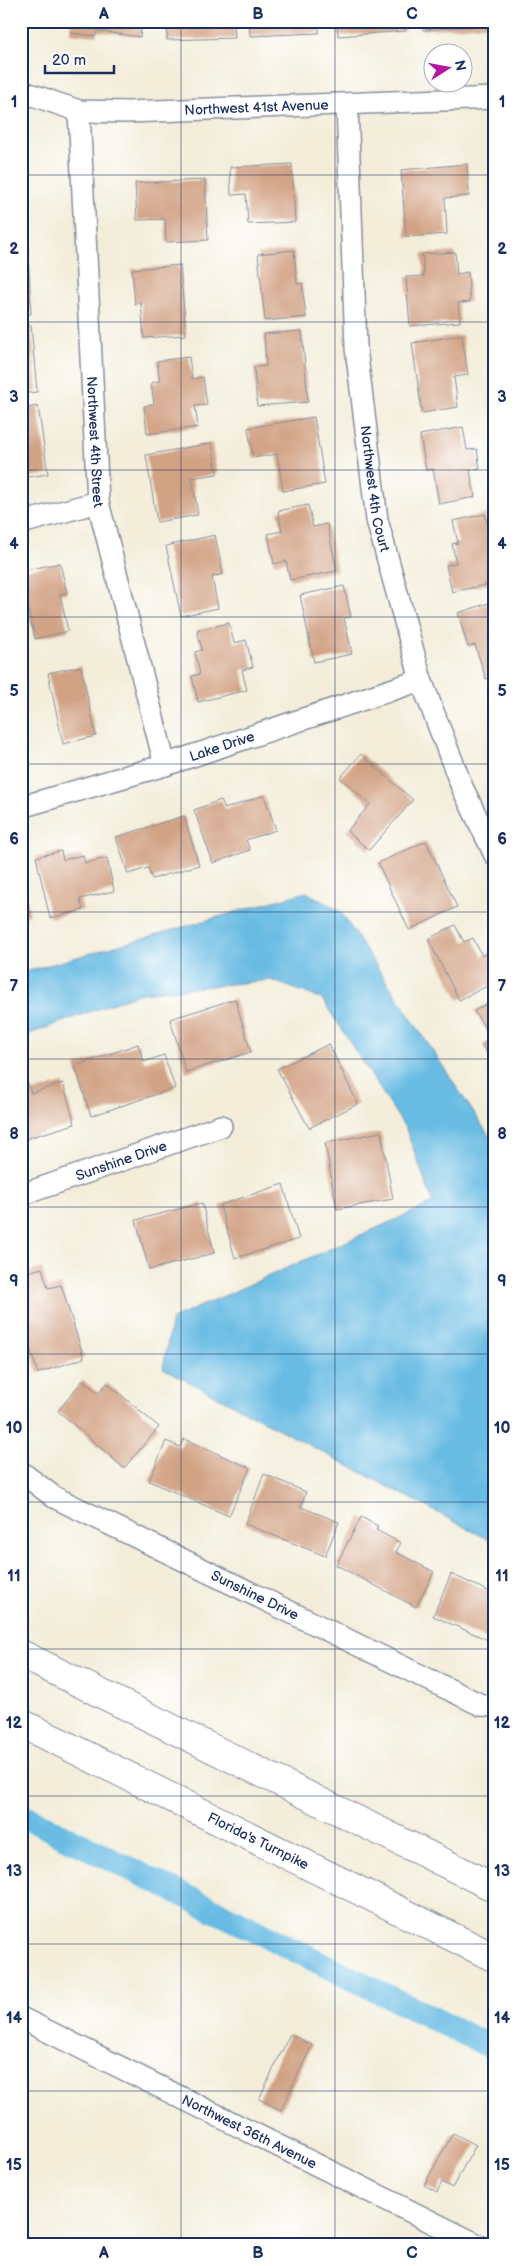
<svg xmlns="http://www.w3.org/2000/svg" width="516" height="2266" font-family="'Balsamiq Sans',sans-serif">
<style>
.water{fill:#67bbe3;stroke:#4175a0}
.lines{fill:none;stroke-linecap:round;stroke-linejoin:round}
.canal{stroke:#67bbe3;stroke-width:24}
.building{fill:#d2a284}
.minor-casing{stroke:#878e9c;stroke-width:24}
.motorway-casing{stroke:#878e9c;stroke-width:30}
.minor{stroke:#fff;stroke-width:21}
.motorway{stroke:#fff;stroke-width:28}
.grid{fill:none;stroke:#1b2f5e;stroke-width:1;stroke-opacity:0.55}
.labels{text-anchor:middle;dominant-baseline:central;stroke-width:4;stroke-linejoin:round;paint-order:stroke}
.street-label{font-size:14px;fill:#1b2f5e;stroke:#fff}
.neatline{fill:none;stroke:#1b2f5e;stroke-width:2}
.grid-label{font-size:16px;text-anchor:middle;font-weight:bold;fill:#1b2f5e}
</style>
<rect width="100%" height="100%" fill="#fff"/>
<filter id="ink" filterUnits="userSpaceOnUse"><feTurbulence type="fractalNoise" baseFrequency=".02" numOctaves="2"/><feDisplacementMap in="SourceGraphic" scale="10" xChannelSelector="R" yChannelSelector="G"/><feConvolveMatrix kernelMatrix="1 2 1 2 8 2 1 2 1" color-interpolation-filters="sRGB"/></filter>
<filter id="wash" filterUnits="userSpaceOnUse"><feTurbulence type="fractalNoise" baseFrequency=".0096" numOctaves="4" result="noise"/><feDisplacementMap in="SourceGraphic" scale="20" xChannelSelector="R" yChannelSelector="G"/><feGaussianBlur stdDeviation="1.12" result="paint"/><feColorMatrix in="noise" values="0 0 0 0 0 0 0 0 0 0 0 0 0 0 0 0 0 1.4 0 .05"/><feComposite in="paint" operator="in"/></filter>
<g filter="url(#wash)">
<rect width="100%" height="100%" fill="#f3edd9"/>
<polygon class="water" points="306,892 340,911 495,1145 495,1543 163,1368 172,1319 433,1203 406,1129 322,999 271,980 141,993 21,1037 21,973"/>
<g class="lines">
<polyline class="canal" points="21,1815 495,2049"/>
</g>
<g id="blocks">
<g class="building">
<polygon points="71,21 142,21 140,37 97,31 96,36 70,33"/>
<polygon points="167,21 234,21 235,38 167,40"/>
<polygon points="249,21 319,21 319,33 250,36"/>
<polygon points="337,21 405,21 405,31 338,36"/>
<polygon points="422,21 492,21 492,25 423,30"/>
<polygon points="292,164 295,222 248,224 246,194 231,195 230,167"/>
<polygon points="467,164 469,196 445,198 447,234 406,237 401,170"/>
<polygon points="205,180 208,240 166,242 165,219 137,220 135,183"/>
<polygon points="28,246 31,314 21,314 21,247"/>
<polygon points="294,250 297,284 302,283 306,317 265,321 258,254"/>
<polygon points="455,252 457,274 468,272 470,302 458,303 460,322 410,326 406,277 424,276 422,254"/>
<polygon points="180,265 186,335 144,338 141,303 135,304 132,269"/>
<polygon points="31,325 37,392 21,394 21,326"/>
<polygon points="302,331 308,402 257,406 254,367 266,366 264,334"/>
<polygon points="462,335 468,375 454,377 458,407 422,413 412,343"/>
<polygon points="189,357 192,379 203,377 207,405 195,406 198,427 147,434 144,406 154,404 151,383 160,381 157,361"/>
<polygon points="38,406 48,474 21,478 21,409"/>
<polygon points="314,417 325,484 283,491 277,454 253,458 248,428"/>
<polygon points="463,427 467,450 477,449 480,469 470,470 475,497 439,504 433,469 426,470 420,435"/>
<polygon points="212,443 217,474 192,478 198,515 157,522 146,455"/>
<polygon points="308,505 313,527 327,524 337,571 290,580 286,561 274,564 268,534 282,531 278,511"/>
<polygon points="485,514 490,534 495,533 495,583 452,592 446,565 456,563 452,544 458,543 453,521"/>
<polygon points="215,535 223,574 212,577 218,608 181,616 166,546"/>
<polygon points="60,563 67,593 60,594 68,631 35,639 28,610 21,612 21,588 23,588 21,571"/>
<polygon points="344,586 351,617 344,618 352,654 314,662 300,595"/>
<polygon points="495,601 495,676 486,679 475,645 468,647 458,613"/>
<polygon points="229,623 234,643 246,640 253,667 242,670 247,690 198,702 192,676 200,674 195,652 202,650 197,630"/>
<polygon points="81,666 96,736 63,744 48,673"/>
<polygon points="361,754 413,800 369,850 347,831 370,804 340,778"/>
<polygon points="264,795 276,830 246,840 250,850 213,863 194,810 221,800 225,809"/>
<polygon points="184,816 199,865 152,879 148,868 128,874 116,837"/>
<polygon points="426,841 457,907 409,930 378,863"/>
<polygon points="61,851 63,860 83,855 85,863 107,858 114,891 80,899 83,910 50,918 36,857"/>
<polygon points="21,868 30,915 21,917"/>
<polygon points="455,925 464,942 473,938 482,956 490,952 495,961 495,982 459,1000 428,939"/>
<polygon points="235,999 251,1052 186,1072 170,1019"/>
<polygon points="495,999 495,1066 482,1045 492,1039 474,1011"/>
<polygon points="138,1044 144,1062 164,1055 175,1088 91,1116 75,1066"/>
<polygon points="329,1044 358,1104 309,1128 277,1069"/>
<polygon points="28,1083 31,1093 63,1083 75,1124 21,1140 21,1085"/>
<polygon points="381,1132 393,1199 337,1209 325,1143"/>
<polygon points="283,1184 299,1239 235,1258 220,1205"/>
<polygon points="202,1203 214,1253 149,1270 136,1220"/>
<polygon points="42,1268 48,1288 61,1285 84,1358 38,1373 21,1322 21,1274"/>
<polygon points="83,1380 98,1393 107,1383 159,1427 124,1468 58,1411"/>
<polygon points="184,1439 250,1468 229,1516 149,1481 166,1441 180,1447"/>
<polygon points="264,1474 306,1492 301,1507 339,1522 325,1556 245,1524"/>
<polygon points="361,1517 378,1526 376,1530 401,1543 396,1552 434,1572 416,1607 336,1565"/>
<polygon points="451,1574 490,1592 495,1582 495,1643 433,1616"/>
<polygon points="290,2034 312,2045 281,2110 259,2099"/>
<polygon points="453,2133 476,2145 452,2188 442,2182 437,2192 424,2185"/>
</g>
</g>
</g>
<g filter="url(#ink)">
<use href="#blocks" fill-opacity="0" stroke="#878e9c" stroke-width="1"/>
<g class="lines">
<defs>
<g id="minor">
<path id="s1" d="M21,91l58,20 49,1 367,-14"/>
<path id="s2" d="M347,104l9,244 21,172 44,160 41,107 33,68"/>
<path id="s3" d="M79,111l19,391 67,263"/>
<polyline points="21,523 98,502"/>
<path id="s4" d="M21,807l144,-42 256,-85"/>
<path id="s5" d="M21,1195l200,-69"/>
<path id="s6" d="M21,1472l33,25 427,208 14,1"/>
<path id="s7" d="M21,2018l457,227"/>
</g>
<g id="motorway">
<polyline points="21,1654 495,1888"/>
<path id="s8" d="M21,1723l474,235"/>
</g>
</defs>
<use href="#minor" class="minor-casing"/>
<use href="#motorway" class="motorway-casing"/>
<use href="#minor" class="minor"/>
<use href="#motorway" class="motorway"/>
</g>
</g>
<path class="grid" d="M181,21v2224M335,21v2224M21,175h474M21,322h474M21,470h474M21,617h474M21,764h474M21,912h474M21,1059h474M21,1207h474M21,1354h474M21,1502h474M21,1649h474M21,1796h474M21,1944h474M21,2091h474"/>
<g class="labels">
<g class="street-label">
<text stroke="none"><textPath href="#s1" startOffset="239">Northwest 41st Avenue</textPath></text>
<text stroke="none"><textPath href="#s3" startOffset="331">Northwest 4th Street</textPath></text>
<text stroke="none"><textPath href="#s2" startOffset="386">Northwest 4th Court</textPath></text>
<text stroke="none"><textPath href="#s4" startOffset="210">Lake Drive</textPath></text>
<text stroke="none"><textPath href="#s5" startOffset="106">Sunshine Drive</textPath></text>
<text stroke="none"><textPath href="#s6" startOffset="265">Sunshine Drive</textPath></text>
<text stroke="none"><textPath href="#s8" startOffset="265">Florida's Turnpike</textPath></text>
<text stroke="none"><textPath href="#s7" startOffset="255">Northwest 36th Avenue</textPath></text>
</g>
</g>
<rect width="516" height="2266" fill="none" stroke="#fff" stroke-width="55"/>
<g transform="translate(448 68) rotate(79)"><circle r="24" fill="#ffffff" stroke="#a4acbf"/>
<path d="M0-4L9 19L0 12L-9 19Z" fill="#b5179e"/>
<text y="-8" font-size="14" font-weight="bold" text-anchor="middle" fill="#1b2f5e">N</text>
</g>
<path d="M45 65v8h69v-8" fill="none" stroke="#1b2f5e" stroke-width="2.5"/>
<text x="52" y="65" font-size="15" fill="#1b2f5e" stroke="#ffffff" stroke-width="4" paint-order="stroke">20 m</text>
<rect x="28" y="28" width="460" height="2210" class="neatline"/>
<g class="grid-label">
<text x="104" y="19">A</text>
<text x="258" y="19">B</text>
<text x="412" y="19">C</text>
<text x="14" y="107">1</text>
<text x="502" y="107">1</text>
<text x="14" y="254">2</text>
<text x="502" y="254">2</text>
<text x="14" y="402">3</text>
<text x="502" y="402">3</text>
<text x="14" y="549">4</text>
<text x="502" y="549">4</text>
<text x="14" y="696">5</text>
<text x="502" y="696">5</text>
<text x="14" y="844">6</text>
<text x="502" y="844">6</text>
<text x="14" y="991">7</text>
<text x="502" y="991">7</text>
<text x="14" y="1139">8</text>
<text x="502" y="1139">8</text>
<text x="14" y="1286">9</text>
<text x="502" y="1286">9</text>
<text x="14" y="1433">10</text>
<text x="502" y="1433">10</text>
<text x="14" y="1581">11</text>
<text x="502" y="1581">11</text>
<text x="14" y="1728">12</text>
<text x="502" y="1728">12</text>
<text x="14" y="1876">13</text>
<text x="502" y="1876">13</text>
<text x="14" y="2023">14</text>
<text x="502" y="2023">14</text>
<text x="14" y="2170">15</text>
<text x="502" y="2170">15</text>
<text x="104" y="2258">A</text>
<text x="258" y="2258">B</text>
<text x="412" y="2258">C</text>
</g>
</svg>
